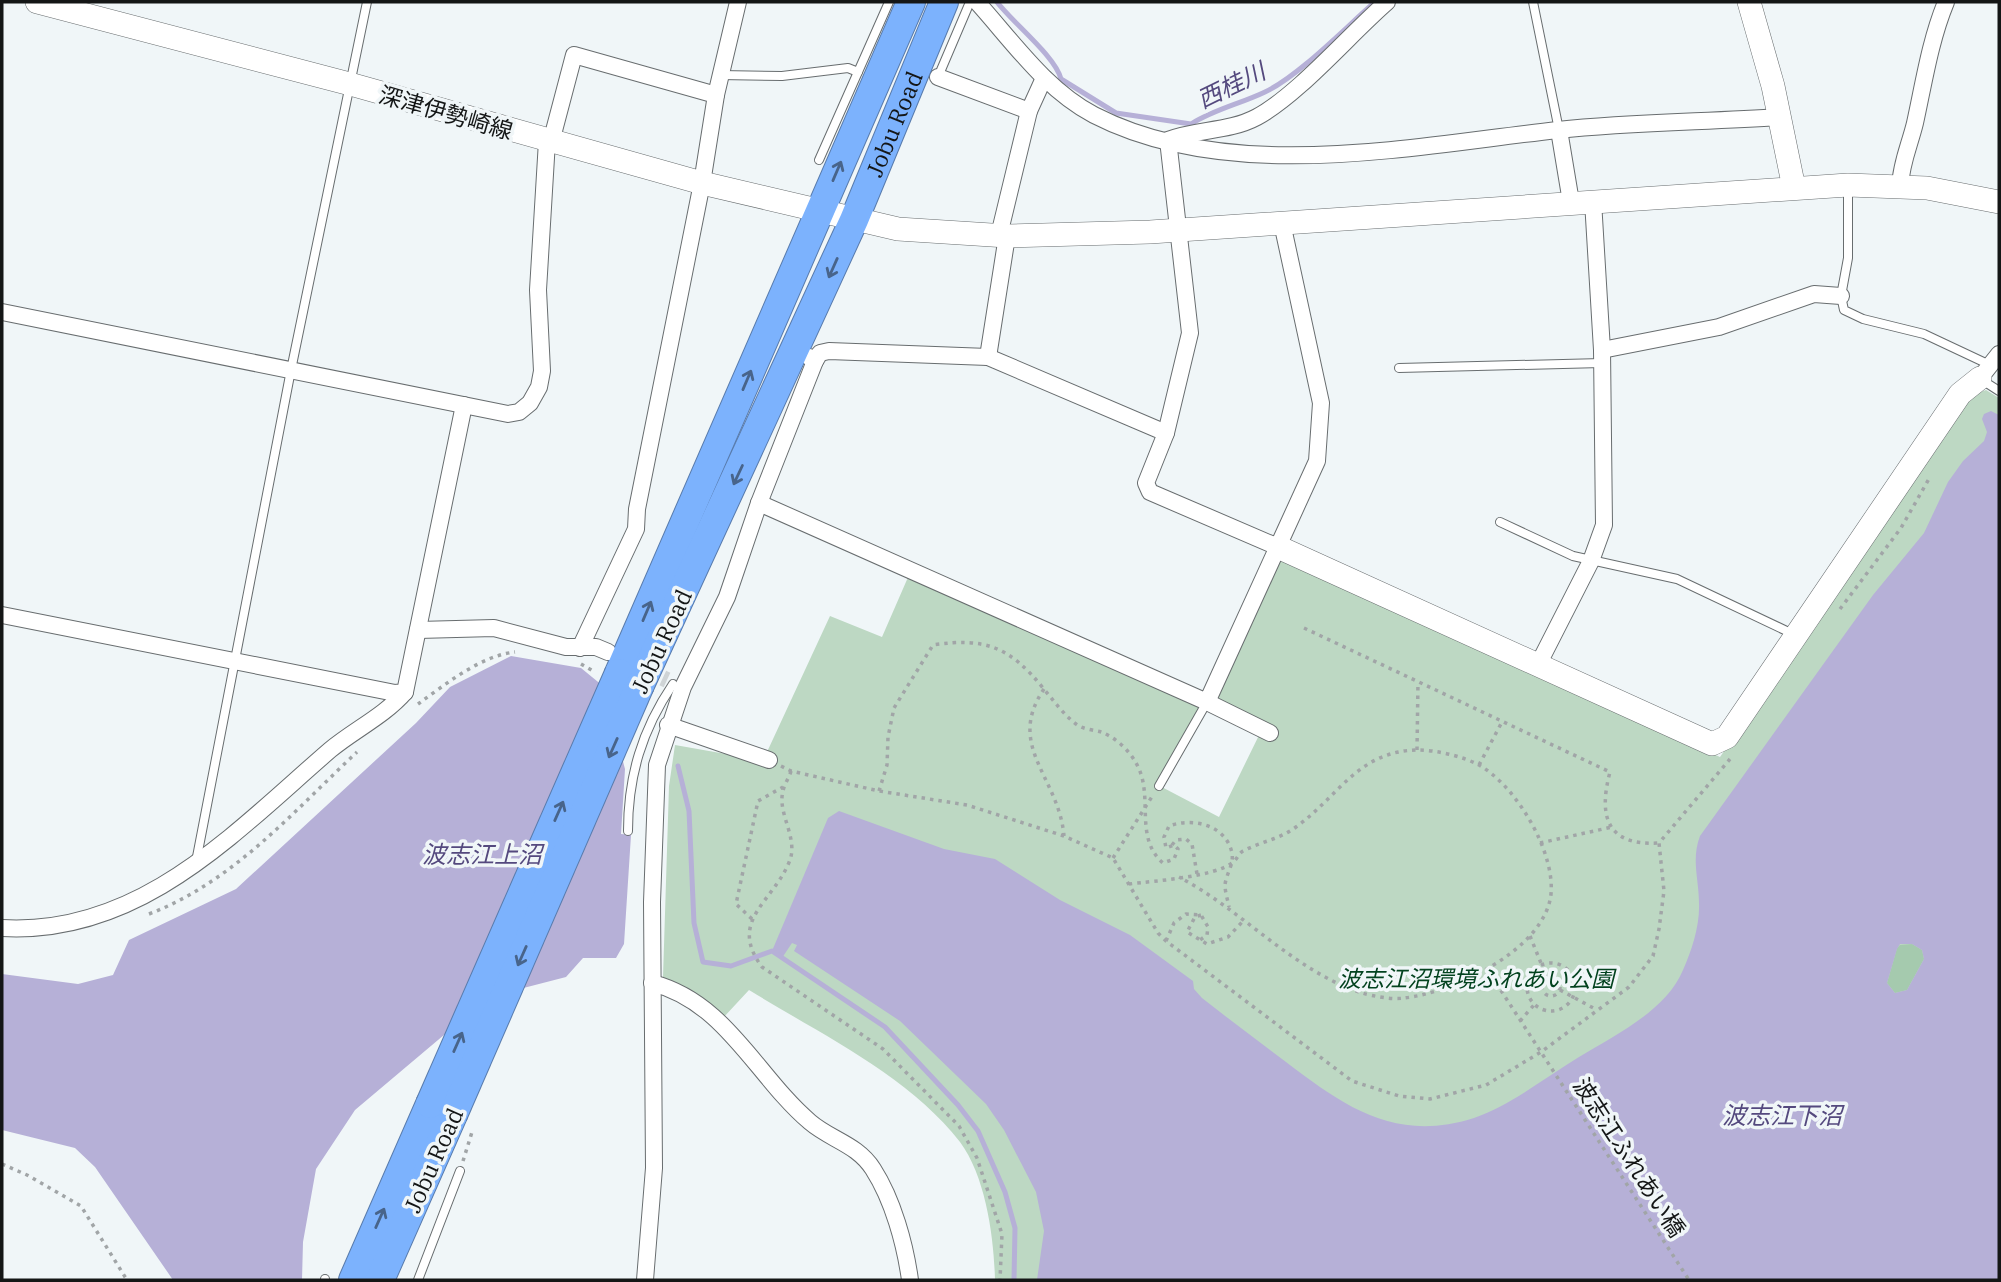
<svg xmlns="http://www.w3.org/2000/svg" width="2001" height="1282" font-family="'IBM Plex Serif','Noto Sans JP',serif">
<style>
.green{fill:#bdd8c3}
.forest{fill:#a5caae}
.water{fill:#b6b0d7;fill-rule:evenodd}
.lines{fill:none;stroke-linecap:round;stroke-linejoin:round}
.stream{stroke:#b6b0d7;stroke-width:5}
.street-tunnel{stroke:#cfd4d6;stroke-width:16;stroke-dasharray:16 8;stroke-linecap:butt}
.lane-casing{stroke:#686d6f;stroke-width:10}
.street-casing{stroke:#686d6f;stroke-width:18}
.secondary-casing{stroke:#686d6f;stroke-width:24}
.highway-casing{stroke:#587bac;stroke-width:30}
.path{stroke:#a1a5a7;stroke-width:3.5;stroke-dasharray:3.5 5;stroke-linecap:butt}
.lane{stroke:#fff;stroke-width:8}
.street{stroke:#fff;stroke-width:16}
.secondary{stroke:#fff;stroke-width:23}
.highway{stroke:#7cb2fd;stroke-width:28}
.highway-bridge-casing{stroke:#587bac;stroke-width:30;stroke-linecap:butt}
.highway-bridge{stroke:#7cb2fd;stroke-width:28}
.oneway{stroke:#48648a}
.labels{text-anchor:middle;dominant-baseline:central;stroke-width:7;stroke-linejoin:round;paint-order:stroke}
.street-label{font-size:23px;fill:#141616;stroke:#f0f6f8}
.park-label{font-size:23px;font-style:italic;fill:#03431f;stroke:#f0f6f8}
.water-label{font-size:24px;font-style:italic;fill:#54497e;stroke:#f0f6f8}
</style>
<rect width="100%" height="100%" fill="#f0f6f8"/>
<path class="green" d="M1986,390l13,8v882h-1004c-1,-42 -9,-103 -35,-138 -52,-67 -140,-108 -211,-152l-26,28 -60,-41 6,-191 6,-41 68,12 24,-5 63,-136 52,21 27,-62 292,131 -45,78 63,33 46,-94 -45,-19 -2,-8 59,-135 8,-4 435,200 249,-361z"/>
<polygon class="forest" points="1912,944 1922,950 1924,959 1907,990 1895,993 1887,983 1897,948 1900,945"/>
<g class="water">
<path d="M1991,411l8,4v865h-962l7,-49 -8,-39 -32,-62 -18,-26 -86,-83 -106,-70 3,-6 -5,-2 -10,15 -10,-7 56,-133 11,-7 105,38 51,10 65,41 70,35 63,46 1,8 8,9c28,22 56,43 84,64 59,45 110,81 188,56 37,-13 72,-41 105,-61 36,-22 87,-46 104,-87 9,-20 17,-45 16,-67 0,-24 -8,-43 1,-67l173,-241 51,-62 24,-51 15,-21 21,-20 3,-9 -5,-13 2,-5zM1912,944l10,6 2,9 -17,31 -12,3 -8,-10 10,-34 3,-5z"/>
<polygon points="511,656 581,668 603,686 625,769 621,834 631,835 624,944 616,958 583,958 566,977 489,997 355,1110 316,1169 303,1242 302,1280 173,1280 95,1167 75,1148 2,1130 2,974 78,984 113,975 129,940 236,889 416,723 450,687"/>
</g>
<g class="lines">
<g class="stream">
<path d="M997,2c16,21 58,54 64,77l55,34 75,11c24,-15 49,-20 74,-32 34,-16 81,-65 110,-90"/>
<polyline points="678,766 689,811 694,923 703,962 731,966 772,951 885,1027 958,1105 978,1131 1005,1192 1015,1228 1014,1280"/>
</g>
<polyline class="street-tunnel" points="641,668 667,680"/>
<defs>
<g id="lane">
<polyline points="1533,2 1559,130"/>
<polyline points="720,75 782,76 848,68 858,72"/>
<polyline points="938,77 970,2"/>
<polyline points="819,160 889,2"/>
<polyline points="1848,188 1848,258 1841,296 1844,310 1863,319 1924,334 1990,365"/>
<polyline points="1399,368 1602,363"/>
<polyline points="1982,380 1999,391"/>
<polyline points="1500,522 1573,556 1677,579 1793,634"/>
<polyline points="1159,786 1207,702"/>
<path d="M628,831c0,-55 14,-101 45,-147"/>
<polyline points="196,862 291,370 367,2"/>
<polyline points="325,1280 325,1279"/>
<polyline points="418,1280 460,1171"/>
</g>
<g id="street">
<path d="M977,2c36,40 69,88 117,113 136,70 319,31 464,15 74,-8 148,-8 222,-13"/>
<polyline points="938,77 1029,111"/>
<polyline points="1559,130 1571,202"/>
<polyline points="551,142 574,55 716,95"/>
<path d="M1900,186c1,-23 10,-42 15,-63 9,-41 15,-82 31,-121"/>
<polyline points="999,235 1029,111 1044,78"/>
<polyline points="2,312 508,414 519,412 530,403 539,387 542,371 538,290 547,141"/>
<polyline points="1602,350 1719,327 1814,294 1841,296"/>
<polyline points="809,357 815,361 820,353 829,351 988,357 1166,433 1146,483 1150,492 1278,547"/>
<polyline points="988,357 1007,236"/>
<polyline points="1980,378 1999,354"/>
<path d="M1166,433l24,-100 -22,-193c29,-11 61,-8 89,-23 42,-23 92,-82 130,-115"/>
<polyline points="759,503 1207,702 1317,461 1321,403 1282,223"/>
<polyline points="2,615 395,693 405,692 464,405"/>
<polyline points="418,630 494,628 566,647 596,647 608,652"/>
<polyline points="580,648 636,529 637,509 702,183 716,95 738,2"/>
<polyline points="1539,663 1591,561 1604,525 1602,350 1593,201"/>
<polyline points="1207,702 1270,733"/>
<polyline points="668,725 769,760"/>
<path d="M2,928c138,8 233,-96 328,-178 24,-20 54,-34 75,-58"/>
<path d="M652,983c74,19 104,93 158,139 21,18 47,22 63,47 20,31 32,75 37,111"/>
<polyline points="645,1280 654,1168 652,902 657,765 683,687 727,597 759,503 815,361"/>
</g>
<g id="secondary">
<polyline points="37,2 350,84 702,183 898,229 1007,236 1150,232 1848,185 1927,188 1999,202"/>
<polyline points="1749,2 1773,86 1794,188"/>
<polyline points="1278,547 1712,744 1727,737 1960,394 1980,378"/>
</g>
<g id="highway">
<polyline points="619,673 911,2"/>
<path id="s1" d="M640,685l214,-465 90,-218"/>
<polyline points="353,1280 430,1104"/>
<polyline points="380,1280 453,1115"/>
</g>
</defs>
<use href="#lane" class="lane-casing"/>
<use href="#street" class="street-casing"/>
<use href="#secondary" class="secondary-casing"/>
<use href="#highway" class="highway-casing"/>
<g class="path">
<polyline points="1840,609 1901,528 1930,477"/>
<path d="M1304,628l306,144c-12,45 -3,74 49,71"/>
<polyline points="581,664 595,672"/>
<path d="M1044,689c-39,57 15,88 20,147"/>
<path d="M418,704c28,-20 62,-48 97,-52"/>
<polyline points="1417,750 1418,682"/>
<polyline points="1479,765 1502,722"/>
<polyline points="781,766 791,771 879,791 967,805 1064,836 1113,858 1158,933 1166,941 1352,1081 1399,1096 1430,1099 1486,1085 1541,1052 1629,987 1653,956 1659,929 1664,891 1659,843 1730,759"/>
<path d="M791,771c-2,7 -7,14 -8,20 -6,22 15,46 7,69 -16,42 -63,60 -28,107l121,82 76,77 18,32 25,76 -2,46"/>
<path d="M879,791l8,-26 1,-28 6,-29 39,-63c52,-8 77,2 110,43 11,13 20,26 33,36 6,5 17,6 25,8 14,5 28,18 35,31 19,32 -3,74 27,100l11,-4 4,-10 -4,-4 -8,3 -2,-11 5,-11c24,-9 57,-1 63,27 2,12 -6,21 -7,32 0,7 3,16 4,22"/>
<polyline points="1540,843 1612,827"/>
<polyline points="1172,845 1176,840 1186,839 1192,844 1197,874"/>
<polyline points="1113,858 1153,795"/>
<path d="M1129,884c25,-3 84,-7 103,-21 5,-3 6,-9 11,-12 17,-9 37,-12 53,-24 42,-30 62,-76 121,-77 19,0 45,6 62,15 37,21 76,86 72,129 -6,56 -99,99 -147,104 -12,2 -31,-2 -42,-5 -67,-21 -120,-83 -183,-116"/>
<path d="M149,914c84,-32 144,-102 208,-162"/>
<polyline points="1201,915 1195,917 1187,932 1207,944 1228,937 1245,919"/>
<polyline points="752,919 736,904 758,801 783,787"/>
<polyline points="1530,936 1547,978"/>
<polyline points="1166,941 1174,923 1186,914 1201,915 1208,927 1207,935 1200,940"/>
<circle cx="1551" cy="987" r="24"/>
<polyline points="1487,969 1689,1280"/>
<circle cx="1551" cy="987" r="9"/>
<polyline points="1560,990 1597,1010"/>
<polyline points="1520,1021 1534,1005"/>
<polyline points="463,1161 472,1132"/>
<polyline points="2,1164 27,1175 81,1206 127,1280"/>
</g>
<use href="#lane" class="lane"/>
<use href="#street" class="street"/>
<use href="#secondary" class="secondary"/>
<use href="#highway" class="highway"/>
<defs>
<g id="highway-bridge">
<polyline points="430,1104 619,673"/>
<polyline points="453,1115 640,685"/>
</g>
</defs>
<use href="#highway-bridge" class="highway-bridge-casing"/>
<use href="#highway-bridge" class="highway-bridge"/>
</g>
<defs><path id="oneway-shaft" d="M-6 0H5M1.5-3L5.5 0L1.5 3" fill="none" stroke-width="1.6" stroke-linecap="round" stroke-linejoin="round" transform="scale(1.75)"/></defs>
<g class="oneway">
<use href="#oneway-shaft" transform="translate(837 171) rotate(-67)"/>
<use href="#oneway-shaft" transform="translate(833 268) rotate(114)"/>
<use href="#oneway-shaft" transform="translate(747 380) rotate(-67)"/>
<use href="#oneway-shaft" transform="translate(738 475) rotate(115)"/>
<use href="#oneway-shaft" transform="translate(647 611) rotate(-67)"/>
<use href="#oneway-shaft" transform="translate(613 748) rotate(114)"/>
<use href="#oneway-shaft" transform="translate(559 811) rotate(-66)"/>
<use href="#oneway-shaft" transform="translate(522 956) rotate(114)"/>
<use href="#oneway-shaft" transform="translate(458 1042) rotate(-66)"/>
<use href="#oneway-shaft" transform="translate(380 1218) rotate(-66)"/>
</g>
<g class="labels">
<g class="street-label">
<text transform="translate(446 112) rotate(16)">深津伊勢崎線</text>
<text stroke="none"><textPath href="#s1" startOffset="616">Jobu Road</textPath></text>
<text transform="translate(661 641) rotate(-65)">Jobu Road</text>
<text transform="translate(1630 1157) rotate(57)">波志江ふれあい橋</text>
<text transform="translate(433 1160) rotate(-66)">Jobu Road</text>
</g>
<g class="park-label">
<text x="1476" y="978">波志江沼環境ふれあい公園</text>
</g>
<g class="water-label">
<text transform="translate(1231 85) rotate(-26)">西桂川</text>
<text x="482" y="854">波志江上沼</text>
<text x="1782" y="1115">波志江下沼</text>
</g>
</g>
<rect width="2001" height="1282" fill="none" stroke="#141616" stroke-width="7"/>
</svg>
